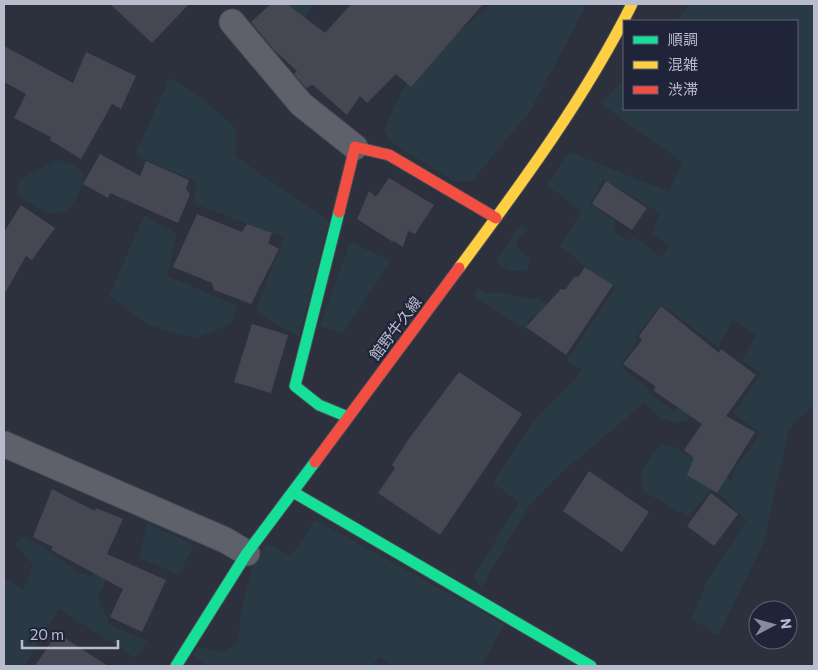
<svg xmlns="http://www.w3.org/2000/svg" width="818" height="670" font-family="Commissioner,'Noto Sans JP',sans-serif">
<style>
.green{fill:#2a3a44;fill-rule:evenodd}
.building{fill:#454852}
.lines{fill:none;stroke-linecap:round;stroke-linejoin:round}
.street-casing{stroke:#494c56;stroke-width:27}
.fast-casing{stroke:#494c56;stroke-width:13}
.slow-casing{stroke:#494c56;stroke-width:13}
.jam-casing{stroke:#494c56;stroke-width:13}
.street{stroke:#5e606a;stroke-width:25}
.fast{stroke:#16e098;stroke-width:11}
.slow{stroke:#ffcf43;stroke-width:11}
.jam{stroke:#f24e42;stroke-width:11}
.labels{text-anchor:middle;dominant-baseline:central;stroke-width:4.5;stroke-linejoin:round;paint-order:stroke}
.street-label{font-size:15px;fill:#b8bccd;stroke:#1f2439}
</style>
<rect width="100%" height="100%" fill="#2d303d"/>
<g class="green">
<polygon points="288,4 315,4 293,33 278,16"/>
<polygon points="492,4 586,4 572,33 530,111 472,181 454,181 389,141 384,129 407,81 432,54"/>
<path d="M690,4h124v401l-25,23 -25,114 -46,94 -26,-17 14,-36 40,-62 -20,-22 -15,-10 -22,28 -47,-26 -1,-20 19,-26 13,1 59,35 4,-14 20,-27 4,-8 -27,-18 28,-40 -19,-14 14,-24 -23,-16 -15,27 -57,-43 -26,34 3,2 -18,26 27,21 3,7 24,17 6,-4 12,4 -5,10 -12,2 -16,-6 -15,-14 -81,68 -33,33 -49,84 -8,-11 46,-75 -26,-19 41,-63 49,-50 -16,-9 48,-73 -55,-41 22,-37 -35,-24 23,-34 99,40 13,-30 -81,-58 23,-25v30h173v-88h-121zM603,179l57,34 -8,20 17,12 -7,13 -28,-21 -4,4 -16,-9 1,-11 -25,-17z"/>
<polygon points="170,78 194,92 237,129 235,156 329,221 299,337 255,312 284,238 193,203 197,182 135,155"/>
<polygon points="57,160 69,163 84,172 78,196 68,210 50,214 18,196 18,182 33,172"/>
<polygon points="144,216 177,233 167,276 238,306 231,324 195,338 149,325 109,296"/>
<path d="M519,225l9,5 -12,10 5,12 9,7 -3,11c-12,3 -21,1 -31,-8z"/>
<polygon points="350,242 391,261 343,333 320,326"/>
<polygon points="478,288 488,293 504,293 528,299 536,298 549,306 545,313 531,316 527,325 528,331 474,296"/>
<polygon points="315,520 504,624 482,666 394,666 379,656 372,666 210,666 193,655 197,647 224,653 238,642 241,612 252,566 267,544 291,556"/>
<polygon points="147,524 194,544 179,575 139,558"/>
<polygon points="24,536 58,557 77,572 92,577 95,567 112,567 98,597 109,624 147,641 135,658 59,608 24,666 4,666 4,579 24,589 33,565 15,544"/>
</g>
<g class="building">
<polygon points="110,4 189,4 152,43"/>
<polygon points="271,4 287,4 325,33 351,4 483,4 411,87 396,74 367,103 360,96 347,115 313,85 306,88 294,74 297,71 274,50 251,22"/>
<polygon points="4,46 73,83 86,52 136,76 121,109 112,104 81,159 50,140 51,137 14,118 26,94 4,82"/>
<polygon points="100,154 140,176 146,161 189,180 186,189 190,194 178,223 110,193 108,198 83,184"/>
<polygon points="389,178 434,205 415,234 408,231 403,247 394,241 393,242 357,219 369,191 376,197"/>
<polygon points="606,181 647,208 632,230 592,204"/>
<polygon points="21,205 55,228 32,260 26,256 4,295 4,232"/>
<polygon points="197,214 242,232 247,224 272,233 268,243 279,249 251,304 214,290 212,283 173,267"/>
<polygon points="585,267 613,285 566,355 526,327 561,289 565,290 574,277 578,277"/>
<polygon points="661,306 719,353 721,349 756,375 726,416 755,432 717,493 687,475 694,458 684,450 702,424 654,391 655,386 623,364 642,340 639,336"/>
<polygon points="252,324 288,335 271,393 234,382"/>
<polygon points="459,372 522,414 440,535 378,493 395,468 392,465 408,440"/>
<polygon points="589,471 649,512 622,552 563,511"/>
<polygon points="52,489 95,511 96,508 123,519 107,554 166,580 142,632 110,617 123,589 51,550 53,547 33,537"/>
<polygon points="711,493 738,514 714,546 687,526"/>
<polygon points="57,633 108,666 35,666"/>
</g>
<g class="lines">
<defs>
<g id="street">
<polyline points="232,22 301,104 355,147"/>
<polyline points="4,444 225,540 247,553"/>
</g>
<g id="fast">
<polyline points="339,212 295,386 319,405 348,417"/>
<polyline points="293,492 591,666"/>
<polyline points="176,666 247,553 315,462"/>
</g>
<path id="slow" d="M459,268c63,-85 126,-170 173,-264"/>
<g id="jam">
<polyline points="339,212 355,147 389,155 496,218"/>
<polyline points="315,462 459,268"/>
</g>
</defs>
<use href="#street" class="street-casing"/>
<use href="#fast" class="fast-casing"/>
<use href="#slow" class="slow-casing"/>
<use href="#jam" class="jam-casing"/>
<use href="#street" class="street"/>
<use href="#fast" class="fast"/>
<use href="#slow" class="slow"/>
<use href="#jam" class="jam"/>
</g>
<g class="labels">
<g class="street-label">
<text transform="translate(395 328) rotate(-53)">館野牛久線</text>
</g>
</g>
<rect width="818" height="670" fill="none" stroke="#b8bccd" stroke-width="10"/>
<rect x="623" y="20" width="175" height="90" fill="#1f2439" stroke="#5c6174"/>
<rect x="633" y="36" width="25" height="8" fill="#16e098" stroke="#5c6174"/>
<text x="668" y="45" font-size="15" fill="#b8bccd">順調</text>
<rect x="633" y="61" width="25" height="8" fill="#ffcf43" stroke="#5c6174"/>
<text x="668" y="70" font-size="15" fill="#b8bccd">混雑</text>
<rect x="633" y="86" width="25" height="8" fill="#f24e42" stroke="#5c6174"/>
<text x="668" y="95" font-size="15" fill="#b8bccd">渋滞</text>
<g transform="translate(773 625) rotate(84)"><circle r="24" fill="#1f2439" stroke="#5c6174"/>
<path d="M0-4L9 19L0 12L-9 19Z" fill="#878b9b"/>
<text y="-8" font-size="14" font-weight="bold" text-anchor="middle" fill="#b8bccd">N</text>
</g>
<path d="M22 640v8h96v-8" fill="none" stroke="#b8bccd" stroke-width="2.5"/>
<text x="30" y="640" font-size="15" fill="#b8bccd" stroke="#1f2439" stroke-width="4" paint-order="stroke">20 m</text>
</svg>
